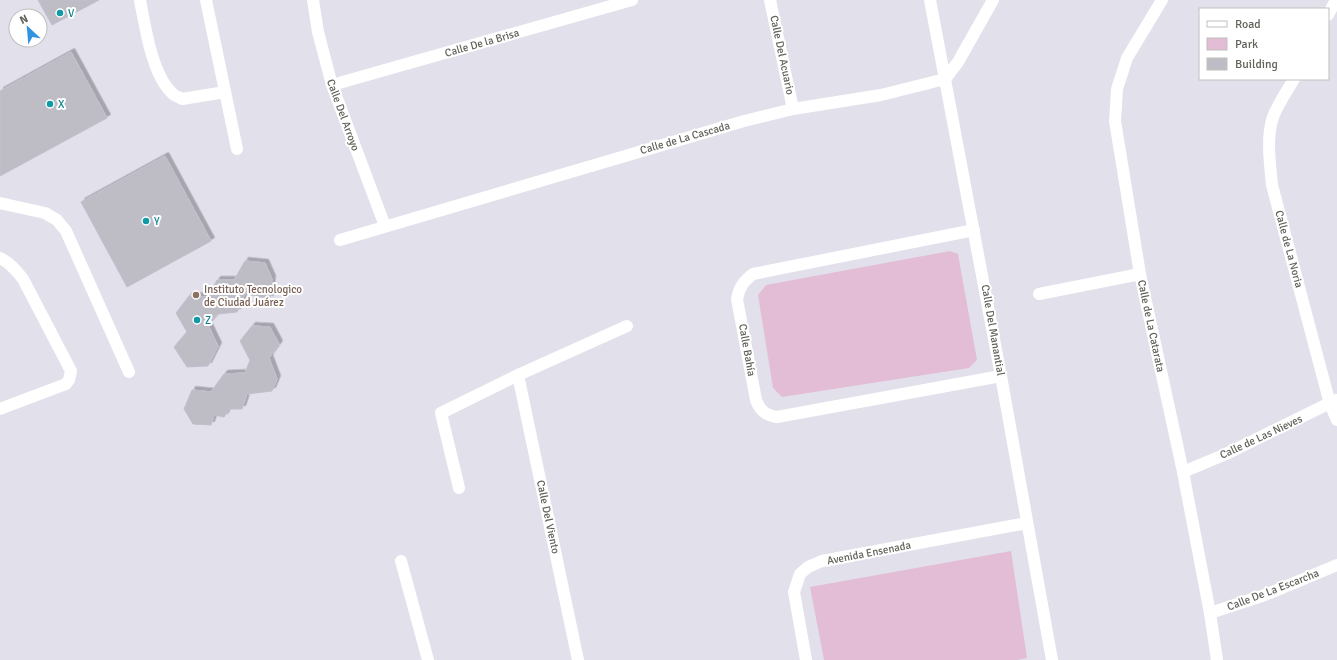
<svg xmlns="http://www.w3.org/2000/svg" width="1337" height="660" font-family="Signika,sans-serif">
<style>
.green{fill:#e3bdd5}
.building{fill:#bebdc6;stroke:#c0bfd0;filter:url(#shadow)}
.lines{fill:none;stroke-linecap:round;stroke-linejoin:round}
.service{stroke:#fff;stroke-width:12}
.minor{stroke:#fff;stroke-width:12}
.tertiary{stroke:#fff;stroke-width:12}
.culture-dot{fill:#0f9aa8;stroke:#fff;stroke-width:1.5}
.education-dot{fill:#8d6e63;stroke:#fff;stroke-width:1.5}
.labels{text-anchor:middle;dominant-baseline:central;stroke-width:4;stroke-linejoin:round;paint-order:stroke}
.culture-label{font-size:11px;fill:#0d838f;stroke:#fff;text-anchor:start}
.street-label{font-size:11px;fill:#616059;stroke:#fff}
.education-label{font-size:11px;fill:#785e54;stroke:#fff;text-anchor:start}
</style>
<defs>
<filter id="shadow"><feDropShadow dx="3.5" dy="-3.5" stdDeviation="0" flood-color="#0004"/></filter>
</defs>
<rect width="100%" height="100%" fill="#e2e0eb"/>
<g class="green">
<polygon points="950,251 958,254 977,360 969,368 782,397 773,388 758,295 766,285"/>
<polygon points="1011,551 1027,658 1017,660 824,660 810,587"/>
</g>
<g class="building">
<polygon points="38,0 99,0 52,25"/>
<polygon points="71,52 107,118 0,176 0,91"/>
<polygon points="165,156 211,241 127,287 81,202"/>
<polygon points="245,261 265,263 272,279 270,299 245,294 237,312 218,314 208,325 218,346 208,366 187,367 174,347 187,332 176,313 189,296 208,297 217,280 234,280"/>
<polygon points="252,326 270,327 279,344 269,358 277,379 272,391 247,394 242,409 229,409 224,417 214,415 211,425 193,424 184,409 192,390 211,392 224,374 245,373 250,360 240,341"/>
</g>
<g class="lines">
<g class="service">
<path d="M140,0c5,26 12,75 32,93 2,3 7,4 10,6l43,-7"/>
<polyline points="206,0 237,149"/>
<polyline points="0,203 45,213 57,220 66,231 129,372"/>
<path d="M0,258c10,5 16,12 23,21l48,92 -2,9 -3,4 -66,25"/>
</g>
<g class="minor">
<polyline points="313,0 318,32 332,85 385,226"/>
<polyline points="770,0 793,109"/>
<polyline points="1162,0 1127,58 1117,89 1115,121 1140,274 1183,472 1210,613 1217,660"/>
<polyline points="1328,15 1336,0"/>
<path d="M1294,79c-7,12 -16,25 -21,38 -7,21 -3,46 -1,68l58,219 7,16"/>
<polyline points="332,85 632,0"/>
<path d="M974,230l-221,44c-9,7 -14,13 -16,25l19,101c4,11 10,15 21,17l224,-41"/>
<polyline points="340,240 744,121 793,109 881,95 945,79 958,62 993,0"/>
<polyline points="1039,294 1140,274"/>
<polyline points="518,375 578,660"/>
<polyline points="1183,472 1226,454 1336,400"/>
<polyline points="459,488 441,413 518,375 627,326"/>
<polyline points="401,561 428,660"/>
<polyline points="1210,613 1265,595 1337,565"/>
<polyline points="806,660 794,592 800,574 808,567 822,561 1027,523"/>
</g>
<polyline class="tertiary" points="930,0 1001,376 1052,660"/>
</g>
<g class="culture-dot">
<circle cx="60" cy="13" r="4"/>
<circle cx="50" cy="104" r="4"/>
<circle cx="146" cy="221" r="4"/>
<circle cx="197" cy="320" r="4"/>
</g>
<circle class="education-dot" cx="196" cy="295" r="4"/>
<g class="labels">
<g class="culture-label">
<text x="68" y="13">V</text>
<text x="58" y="104">X</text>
<text x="154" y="221">Y</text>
<text x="205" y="320">Z</text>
</g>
<g class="street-label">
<text transform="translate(482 43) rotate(-16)">Calle De la Brisa</text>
<text transform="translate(782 55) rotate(78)">Calle Del Acuario</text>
<text transform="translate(343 115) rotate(70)">Calle Del Arroyo</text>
<text transform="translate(685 138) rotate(-16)">Calle de La Cascada</text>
<text transform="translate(1289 249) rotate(75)">Calle de La Noria</text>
<text transform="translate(1151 326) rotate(78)">Calle de La Catarata</text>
<text transform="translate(993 330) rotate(80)">Calle Del Manantial</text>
<text transform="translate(747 350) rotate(80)">Calle Bahía</text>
<text transform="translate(1261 437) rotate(-25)">Calle de Las Nieves</text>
<text transform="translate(548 517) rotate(78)">Calle Del Viento</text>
<text transform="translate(869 553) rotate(-11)">Avenida Ensenada</text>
<text transform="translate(1273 590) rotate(-21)">Calle De La Escarcha</text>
</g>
<g class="education-label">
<text x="204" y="289">Instituto Tecnologico<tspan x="204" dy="13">de Ciudad Juárez</tspan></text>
</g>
</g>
<rect x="1199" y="8" width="130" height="72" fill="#ffffff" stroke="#c0bfbd"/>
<rect x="1207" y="21" width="20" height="6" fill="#ffffff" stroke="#c0bfbd"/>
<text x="1235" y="28" font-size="12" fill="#616059">Road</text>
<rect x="1207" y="38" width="20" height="12" fill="#e3bdd5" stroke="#c0bfbd"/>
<text x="1235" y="48" font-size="12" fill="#616059">Park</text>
<rect x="1207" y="58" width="20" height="12" fill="#bebdc6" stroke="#c0bfbd"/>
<text x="1235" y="68" font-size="12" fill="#616059">Building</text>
<g transform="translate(28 28) rotate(334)"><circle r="19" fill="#ffffff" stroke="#c0bfbd"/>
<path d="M0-3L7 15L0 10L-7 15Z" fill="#3093e2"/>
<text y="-6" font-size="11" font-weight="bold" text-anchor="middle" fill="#616059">N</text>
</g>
</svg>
